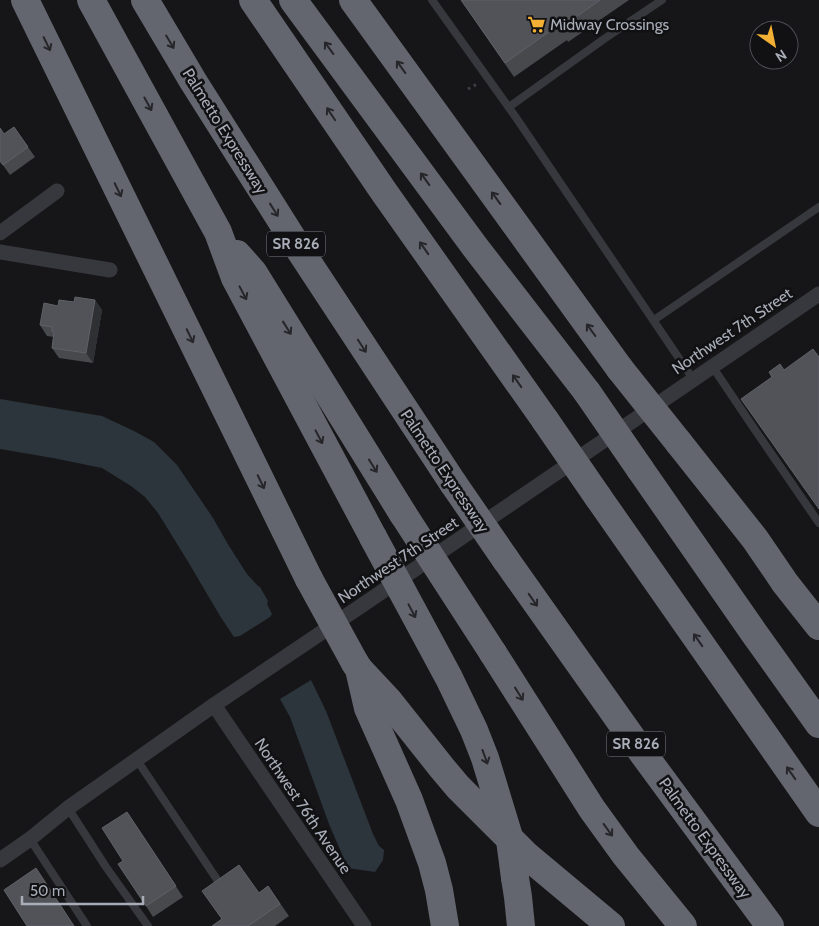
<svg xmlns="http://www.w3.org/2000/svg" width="819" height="926" font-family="Cabin,sans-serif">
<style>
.water{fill:#2c353c}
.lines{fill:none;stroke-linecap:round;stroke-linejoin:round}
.path{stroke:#3d3f44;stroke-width:3;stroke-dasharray:2.5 4;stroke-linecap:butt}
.service{stroke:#37383d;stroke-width:8}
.minor{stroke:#37383d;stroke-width:15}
.motorway{stroke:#63666e;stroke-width:28}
.motorway-bridge{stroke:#63666e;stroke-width:28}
.wall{fill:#47494d}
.shaded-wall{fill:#2f3033}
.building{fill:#525359;stroke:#5f6168}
.oneway{stroke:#26262a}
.labels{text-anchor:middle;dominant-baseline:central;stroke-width:5;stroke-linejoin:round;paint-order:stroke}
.shield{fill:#111113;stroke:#7b7e86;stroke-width:1}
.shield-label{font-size:15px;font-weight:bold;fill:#a8adb8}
.poi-label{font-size:16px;fill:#a8adb8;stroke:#111113;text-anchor:start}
.street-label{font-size:16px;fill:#a8adb8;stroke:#111113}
</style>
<rect width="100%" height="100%" fill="#161618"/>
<g class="water">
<polygon points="0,399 102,416 136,432 154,442 177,465 213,518 229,546 247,574 258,586 260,587 268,601 267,604 272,614 270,617 240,636 234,637 220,616 187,560 158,513 145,497 131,486 102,468 53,458 0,449"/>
<polygon points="311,680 326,711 373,834 379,846 384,850 383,860 375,872 348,868 329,824 290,717 280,699"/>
</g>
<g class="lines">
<polyline class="path" points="468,89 479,83"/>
<g class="service">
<polyline points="432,0 517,119 693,379"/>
<polyline points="509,107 604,39 662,0"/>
<polyline points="654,320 819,207"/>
<polyline points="712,366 753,427 819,523"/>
<polyline points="137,760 222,887"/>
<polyline points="68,808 106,867 148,926"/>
<polyline points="30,839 87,926"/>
</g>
<g class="minor">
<polyline points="0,233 57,191"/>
<polyline points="0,252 110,270"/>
<polyline points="214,705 364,926"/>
<polyline points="0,860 30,839 68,808 214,705 361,606 819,294"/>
</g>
<g class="motorway">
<polyline points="25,0 309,579"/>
<polyline points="91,0 218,232 235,278 373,537"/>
<polyline points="145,0 193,81 301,252 453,483"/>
<polyline points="253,0 384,192 545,420"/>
<polyline points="293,0 475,247 587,392"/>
<polyline points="353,0 620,369"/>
<polyline points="237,254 253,272 403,514"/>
<polyline points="679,443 755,539 785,583 819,626"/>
<polyline points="640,469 754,633 819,724"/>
<polyline points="598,497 819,813"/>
<polyline points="506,560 644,755 770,926"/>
<polyline points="493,653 592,809 626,856 683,926"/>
<polyline points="355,663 359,669 388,700 442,768 458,787 526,855 611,926"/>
<polyline points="359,669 368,708 409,800 432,863 439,890 445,926"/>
<polyline points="515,878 518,897 521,926"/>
</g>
<g class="motorway-bridge">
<polyline points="620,369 679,443"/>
<polyline points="587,392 640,469"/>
<polyline points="545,420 598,497"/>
<polyline points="453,483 506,560"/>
<polyline points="403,514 493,653"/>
<polyline points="373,537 449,678 474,730 485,758 510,840 515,878"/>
<polyline points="309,579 355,663"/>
</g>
</g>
<g class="wall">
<polygon points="461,0 629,0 568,42 567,40 514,77"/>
<polygon points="14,127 35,157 10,175 0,161 4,134"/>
<polygon points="95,300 102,310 93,363 59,358 52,348 54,337 47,336 40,325 58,306 74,302"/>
<polygon points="127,812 183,897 153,917 146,906 123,861"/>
<polygon points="268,886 289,916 275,926 212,926"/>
</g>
<polygon class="shaded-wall" points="95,300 102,310 93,363 86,353"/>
<g class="building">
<polygon points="461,0 600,0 559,29 557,26 505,63"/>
<polygon points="14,127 28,147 3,165 0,161 0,128 4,134"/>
<polygon points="75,297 95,300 86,353 52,348 54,332 52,331 52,327 40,325 44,303 58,306 59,300 74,302"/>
<polygon points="813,349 819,357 819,509 741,399 772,377 769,372 780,364 784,370"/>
<polygon points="127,812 176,886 146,906 118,864 123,861 102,828"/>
<polygon points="239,865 259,893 268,886 280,904 248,926 212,926 222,919 202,891"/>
<polygon points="36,868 74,926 27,926 4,890"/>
</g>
<defs><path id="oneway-shaft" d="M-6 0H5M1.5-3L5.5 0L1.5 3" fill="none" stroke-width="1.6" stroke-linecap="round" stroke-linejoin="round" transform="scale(1.25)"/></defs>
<g class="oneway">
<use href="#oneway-shaft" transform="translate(170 42) rotate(59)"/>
<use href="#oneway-shaft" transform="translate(47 44) rotate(64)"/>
<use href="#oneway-shaft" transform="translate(329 48) rotate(-126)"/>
<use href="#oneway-shaft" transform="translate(401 67) rotate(-126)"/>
<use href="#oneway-shaft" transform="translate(148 104) rotate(61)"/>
<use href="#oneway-shaft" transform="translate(331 114) rotate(-124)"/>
<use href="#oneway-shaft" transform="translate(425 179) rotate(-126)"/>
<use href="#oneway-shaft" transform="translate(118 190) rotate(64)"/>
<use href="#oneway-shaft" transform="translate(496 198) rotate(-126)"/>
<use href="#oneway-shaft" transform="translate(274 210) rotate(58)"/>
<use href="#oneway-shaft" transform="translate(424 248) rotate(-125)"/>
<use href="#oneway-shaft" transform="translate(243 293) rotate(62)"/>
<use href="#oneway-shaft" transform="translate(287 328) rotate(58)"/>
<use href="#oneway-shaft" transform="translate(591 330) rotate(-126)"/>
<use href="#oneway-shaft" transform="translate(190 336) rotate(64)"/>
<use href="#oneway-shaft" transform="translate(362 346) rotate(57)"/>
<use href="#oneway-shaft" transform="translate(517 381) rotate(-125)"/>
<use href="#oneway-shaft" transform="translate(319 437) rotate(62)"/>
<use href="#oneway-shaft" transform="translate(373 466) rotate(58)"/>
<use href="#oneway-shaft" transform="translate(261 482) rotate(64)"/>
<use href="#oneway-shaft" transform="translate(533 600) rotate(55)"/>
<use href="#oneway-shaft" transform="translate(412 611) rotate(62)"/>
<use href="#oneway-shaft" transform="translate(698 640) rotate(-125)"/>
<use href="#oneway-shaft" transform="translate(519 694) rotate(58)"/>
<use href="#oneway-shaft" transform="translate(485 757) rotate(70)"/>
<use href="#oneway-shaft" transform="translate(791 773) rotate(-125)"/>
<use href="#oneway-shaft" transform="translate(608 830) rotate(54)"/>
</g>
<defs>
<symbol id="supermarket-bare" viewBox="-9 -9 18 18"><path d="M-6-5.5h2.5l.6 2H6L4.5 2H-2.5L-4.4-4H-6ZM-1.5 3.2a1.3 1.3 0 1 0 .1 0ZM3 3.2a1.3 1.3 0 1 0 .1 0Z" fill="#f2b134" stroke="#111113" stroke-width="2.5" paint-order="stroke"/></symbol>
</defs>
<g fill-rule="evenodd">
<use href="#supermarket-bare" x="524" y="12" width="25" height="25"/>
</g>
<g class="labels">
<g class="shield">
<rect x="267" y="231.5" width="58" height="25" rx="4"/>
<rect x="607" y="731.5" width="58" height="25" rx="4"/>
</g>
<g class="shield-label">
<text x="296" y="244">SR 826</text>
<text x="636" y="744">SR 826</text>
</g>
<g class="poi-label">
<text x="550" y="24">Midway Crossings</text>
</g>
<g class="street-label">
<text transform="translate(225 131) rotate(58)">Palmetto Expressway</text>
<text transform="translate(732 331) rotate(-34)">Northwest 7th Street</text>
<text transform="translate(445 471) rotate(56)">Palmetto Expressway</text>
<text transform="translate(398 560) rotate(-34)">Northwest 7th Street</text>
<text transform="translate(303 806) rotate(56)">Northwest 76th Avenue</text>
<text transform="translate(705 838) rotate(54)">Palmetto Expressway</text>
</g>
</g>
<g transform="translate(774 45) rotate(147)"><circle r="24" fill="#111113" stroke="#4d4f55"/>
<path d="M0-4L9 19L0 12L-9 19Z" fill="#f2b134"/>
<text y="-8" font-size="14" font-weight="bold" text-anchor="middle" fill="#a8adb8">N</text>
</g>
<path d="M22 896v8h121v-8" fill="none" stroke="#a8adb8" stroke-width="2.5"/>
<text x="30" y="896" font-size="15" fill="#a8adb8" stroke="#111113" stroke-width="4" paint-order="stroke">50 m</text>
</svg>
